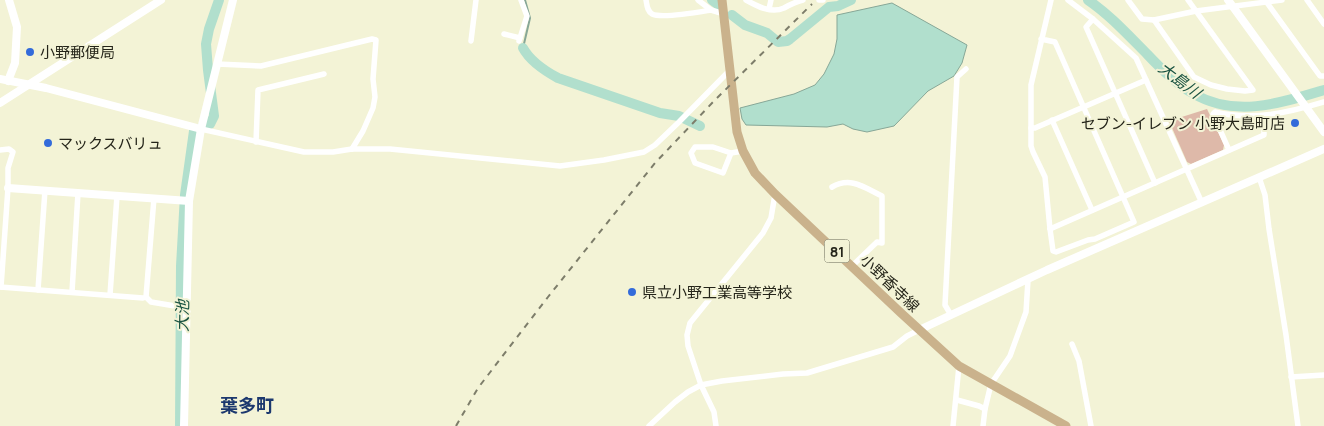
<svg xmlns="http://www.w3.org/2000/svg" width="1324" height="426" font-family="Manrope,'Noto Sans JP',sans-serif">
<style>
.green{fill:#deb9a9}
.water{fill:#b1dfcd;stroke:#87a797}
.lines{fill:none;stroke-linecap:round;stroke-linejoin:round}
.stream{stroke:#87a797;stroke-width:2}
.river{stroke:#b1dfcd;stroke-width:10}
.street{stroke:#fff;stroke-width:5.5}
.secondary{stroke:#fff;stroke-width:8}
.primary{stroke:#cab28c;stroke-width:9}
.rail{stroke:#7d7d6a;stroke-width:2;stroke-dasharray:6 6;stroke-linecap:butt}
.poi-dot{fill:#336bda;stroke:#f3f3d6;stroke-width:2}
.labels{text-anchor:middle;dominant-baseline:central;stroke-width:4;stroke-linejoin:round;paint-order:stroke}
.shield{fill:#f3f3d6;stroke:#626252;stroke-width:1}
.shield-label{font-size:14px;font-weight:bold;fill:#242419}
.poi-label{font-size:15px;fill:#242419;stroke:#f3f3d6;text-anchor:start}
.street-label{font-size:15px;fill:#242419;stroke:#f3f3d6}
.water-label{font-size:16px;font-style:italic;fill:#195341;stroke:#f3f3d6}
.quarter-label{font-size:18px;font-weight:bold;fill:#1c386e;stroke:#f3f3d6}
</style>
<rect width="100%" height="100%" fill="#f3f3d6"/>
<polygon class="green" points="1207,109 1224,145 1223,150 1191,164 1187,162 1169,121"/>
<polygon class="water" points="892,3 967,45 962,63 954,76 928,91 894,126 867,132 853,129 843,124 827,127 746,125 742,119 740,108 794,94 815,85 824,74 834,54 837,39 837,15"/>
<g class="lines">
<polyline class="stream" points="523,48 530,18 525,0"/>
<g class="river">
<polyline points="712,0 720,6"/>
<path d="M1088,0c22,15 40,35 59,54 14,15 29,30 47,40 42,24 87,9 130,-4"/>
<polyline points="732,15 745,25 767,33 778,42 787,41 790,39 829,7 838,6 851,0"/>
<path d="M523,48c7,13 22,23 35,30l102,35 19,3 21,10"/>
<polyline points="180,426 181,266 185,195 194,131 210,124 214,116 208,70 206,44 209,29 219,0"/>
</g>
<g class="street">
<path d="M646,0c1,5 1,11 6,14 10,5 47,-2 59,-4"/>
<polyline points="698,0 711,10 724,14"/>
<path d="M746,0c11,6 25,14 38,8 7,-4 11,-6 19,-8"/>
<polyline points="819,0 823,0"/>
<polyline points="1068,0 1093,19 1136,58 1202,203"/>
<polyline points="1128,0 1142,19 1154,20 1196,11 1282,0"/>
<polyline points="1265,0 1320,76 1324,76"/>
<polyline points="1307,0 1324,24"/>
<polyline points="769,9 771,0"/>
<polyline points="1093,19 1086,27 1155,183"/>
<polyline points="1154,20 1194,77 1211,85 1227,89 1245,91 1253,90 1188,0"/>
<polyline points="504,34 520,38"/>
<polyline points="1041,39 1055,42 1134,222 1095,239 1088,240 1056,252 1053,251 1050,229 1045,177 1033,152 1031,146 1031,85 1051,0"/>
<polyline points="471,41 476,0"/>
<polyline points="519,41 527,16 521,0"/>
<polyline points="217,64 261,66 372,39 376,40 373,79 375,97 373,108 363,131 352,149"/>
<polyline points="1052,120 1092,210"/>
<polyline points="1031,128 1035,128 1146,80"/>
<polyline points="201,129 304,152 333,152 352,149 390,149 560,166 604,160 644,152 655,145 679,122 730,70"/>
<polyline points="256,142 258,90 324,74"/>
<polyline points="0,150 9,149 13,152 8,168 8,188 1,287"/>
<path d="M1229,150l-16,-36 2,-2c37,9 73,1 109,-10"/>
<polyline points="731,153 723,173 695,163 691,153 695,147 713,147 731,153 743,151"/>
<polyline points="1259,177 1265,195 1269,229 1286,335 1298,426"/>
<path d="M832,187c19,-11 33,1 50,9v47l-5,-1 -25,24"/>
<polyline points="1050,229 1264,135 1264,116"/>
<polyline points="0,287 143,298 146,297 154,198"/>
<polyline points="38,290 45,190"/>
<polyline points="72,292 78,193"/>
<polyline points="110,295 117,196"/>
<polyline points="146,297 151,302 187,308"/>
<polyline points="951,315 945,305 957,77 966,69"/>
<polyline points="1072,344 1079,361 1091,426"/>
<polyline points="1291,377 1324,375"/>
<polyline points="957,400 979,406 985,409"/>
<polyline points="649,426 675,402 688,392 701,385 722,381 783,374 807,373 893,347 907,336 919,330"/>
<polyline points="716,426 714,412 701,385 688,346 687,335 690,323 763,233 771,218 775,194"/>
<polyline points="953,426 959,366"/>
<polyline points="983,426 985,409 991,384 1010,356 1026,312 1028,280"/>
</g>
<g class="secondary">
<polyline points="1228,0 1324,132"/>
<polyline points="0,79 46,88 201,129"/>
<polyline points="8,81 15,63 17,27 9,0"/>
<polyline points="0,103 161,0"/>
<polyline points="8,188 189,201"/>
<polyline points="919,330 1047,270 1324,149"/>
<polyline points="184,426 189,201 201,129 233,0"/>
</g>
<polyline class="primary" points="722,0 737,132 743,151 755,173 775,194 901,313 959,366 1066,426"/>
<polyline class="rail" points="456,426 478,388 548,297 655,163 714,101 812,4"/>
</g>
<g class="poi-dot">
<circle cx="30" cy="52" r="5"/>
<circle cx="1295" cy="123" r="5"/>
<circle cx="48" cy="143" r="5"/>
<circle cx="632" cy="292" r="5"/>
</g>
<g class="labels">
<rect class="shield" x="824.5" y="239.5" width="25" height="23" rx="4"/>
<g class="shield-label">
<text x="837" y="251">81</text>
</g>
<g class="poi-label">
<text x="40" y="52">小野郵便局</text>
<text x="1285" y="123" text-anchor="end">セブン-イレブン 小野大島町店</text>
<text x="58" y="143">マックスバリュ</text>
<text x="642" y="292">県立小野工業高等学校</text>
</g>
<g class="street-label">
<text transform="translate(890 283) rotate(44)">小野香寺線</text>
</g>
<g class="water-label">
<text transform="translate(1180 80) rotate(37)">大島川</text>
<text transform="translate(182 316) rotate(-89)">大池</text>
</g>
<g class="quarter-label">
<text x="247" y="405">葉多町</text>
</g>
</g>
</svg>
